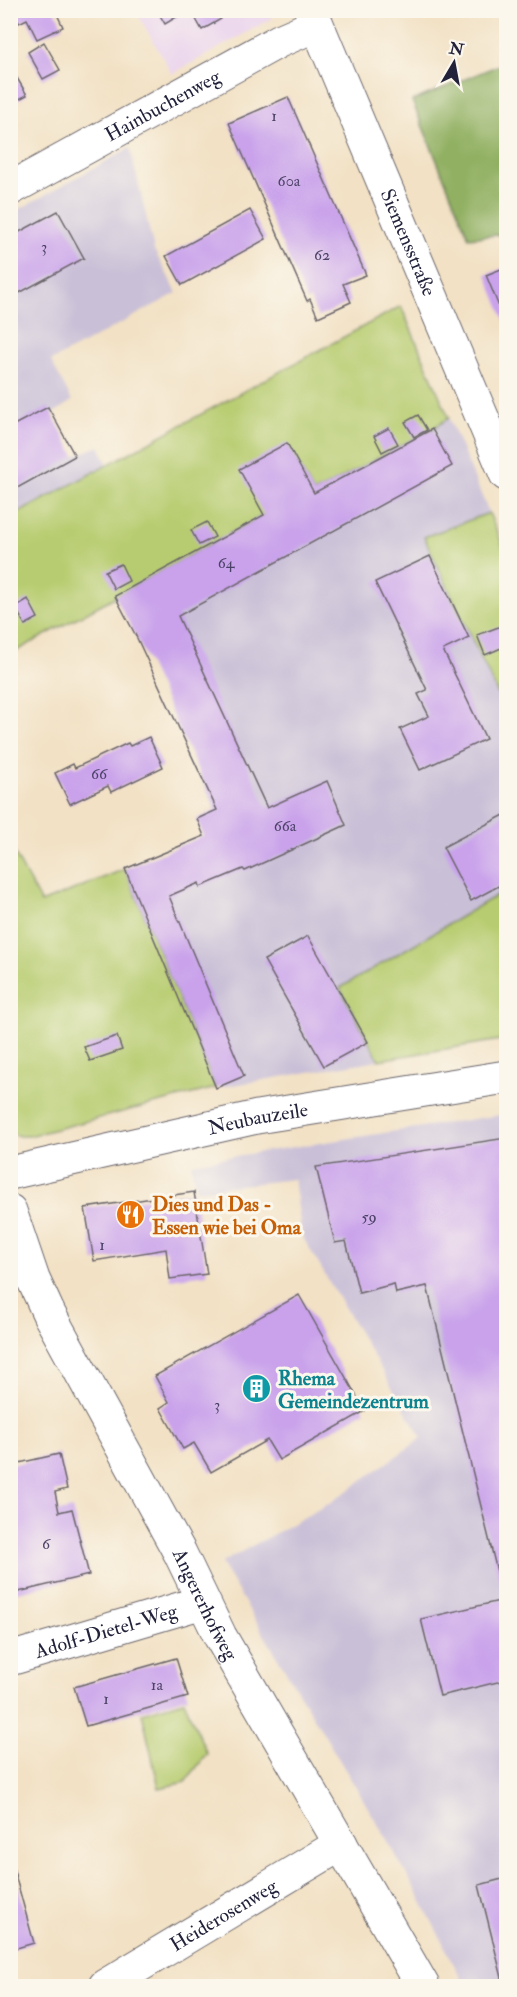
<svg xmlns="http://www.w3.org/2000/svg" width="517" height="1997" font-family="'IM FELL Double Pica',serif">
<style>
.built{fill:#e9d1ed}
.industrial{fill:#c9bfd7}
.green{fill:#b7cc70;stroke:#6c7756;stroke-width:1.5}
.forest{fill:#91b062;stroke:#5a694e;stroke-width:1.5}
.building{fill:#c9a2eb}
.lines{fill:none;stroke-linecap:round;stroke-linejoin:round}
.minor-casing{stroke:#6b656b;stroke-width:35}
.tertiary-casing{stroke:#6b656b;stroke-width:35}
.minor{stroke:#fff;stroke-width:33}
.tertiary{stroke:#fff;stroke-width:33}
.labels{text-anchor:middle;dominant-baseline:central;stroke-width:6;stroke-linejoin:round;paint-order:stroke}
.number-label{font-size:16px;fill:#4c4267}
.street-label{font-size:20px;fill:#22223b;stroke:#fbf7ec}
.food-label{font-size:20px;font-weight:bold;fill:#c56008;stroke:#fbf7ec;text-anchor:start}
.culture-label{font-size:20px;font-weight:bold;fill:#0d838f;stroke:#fbf7ec;text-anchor:start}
</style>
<rect width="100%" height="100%" fill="#fbf7ec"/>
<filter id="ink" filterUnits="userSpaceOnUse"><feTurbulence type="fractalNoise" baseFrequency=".0167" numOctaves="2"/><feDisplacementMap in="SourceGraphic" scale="12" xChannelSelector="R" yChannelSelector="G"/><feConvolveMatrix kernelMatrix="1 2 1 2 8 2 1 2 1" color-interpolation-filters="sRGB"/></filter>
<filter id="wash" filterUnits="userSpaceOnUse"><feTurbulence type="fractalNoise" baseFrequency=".008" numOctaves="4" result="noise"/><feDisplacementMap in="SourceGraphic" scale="24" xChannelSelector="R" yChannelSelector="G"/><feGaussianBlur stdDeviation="1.35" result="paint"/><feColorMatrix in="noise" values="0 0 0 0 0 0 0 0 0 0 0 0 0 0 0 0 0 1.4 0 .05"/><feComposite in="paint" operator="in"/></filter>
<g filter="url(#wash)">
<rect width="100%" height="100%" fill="#f2e1c4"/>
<polygon class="built" points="275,10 271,19 172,74 136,11"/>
<g class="industrial">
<polygon points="130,148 154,250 177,293 51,361 72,401 52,414 75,456 99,446 108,465 11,517 11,214"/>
<polygon points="449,418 489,513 424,537 506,711 506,890 341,988 379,1060 216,1088 125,869 203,836 197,819 216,810 136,636 115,596 264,515 239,469 287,443 314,492 432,429"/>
<polygon points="506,1114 506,1986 465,1986 420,1898 382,1831 221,1563 330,1503 422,1438 302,1236 294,1179 196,1190 191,1163"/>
</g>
<g class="green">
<polygon points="401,306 449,418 432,429 314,493 287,444 264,515 11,654 11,517"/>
<polygon points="489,513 506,553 506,711 424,537"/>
<polygon points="10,845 41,903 125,869 216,1088 29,1136 19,1136 11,1133"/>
<polygon points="506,890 506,1039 379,1060 340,988"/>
<polygon points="184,1701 207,1754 185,1782 159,1788 142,1713"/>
</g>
<polygon class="forest" points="506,62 506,234 469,238 412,101"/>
<g id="blocks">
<g class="building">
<polygon points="13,10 55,10 63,27 37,39 27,19 19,23"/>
<polygon points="157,10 188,10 165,24"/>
<polygon points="191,10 216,10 221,19 202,30"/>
<polygon points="44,42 60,70 43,79 28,52"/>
<polygon points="10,66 27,95 10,104"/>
<polygon points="288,97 366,275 343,284 351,302 318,317 310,299 307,301 229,123"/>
<polygon points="250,210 266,239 182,285 166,256"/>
<polygon points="58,211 84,258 10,298 10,237"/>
<polygon points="506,267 506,324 486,275"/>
<polygon points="48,407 75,456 10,492 10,427"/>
<polygon points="418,415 427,430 414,437 405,422"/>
<polygon points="389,428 398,444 382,452 374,436"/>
<polygon points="432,429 452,466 178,616 267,808 327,781 346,825 245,871 243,869 200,887 199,883 169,896 244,1076 216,1088 125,869 204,836 197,819 217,810 136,636 115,596 264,515 239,469 287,443 314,493"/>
<polygon points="207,522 215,537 199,545 191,530"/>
<polygon points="430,556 469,638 443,650 486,739 420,770 400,729 429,716 418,694 427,690 375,582"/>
<polygon points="121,564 129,581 114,589 105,571"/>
<polygon points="28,599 38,618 25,625 15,607"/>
<polygon points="504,625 506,631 506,646 485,655 477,635"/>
<polygon points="149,737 163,767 111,792 108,786 70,804 55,773 73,764 75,768 128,743 130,746"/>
<polygon points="506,814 506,882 471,901 443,847"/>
<polygon points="308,936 368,1042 324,1066 264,960"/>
<polygon points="117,1036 122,1050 90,1061 84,1047"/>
<polygon points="506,1138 506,1680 440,1696 421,1619 504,1600 427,1286 396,1293 394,1284 359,1293 346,1241 335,1243 316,1167"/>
<polygon points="194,1192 207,1274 170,1279 166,1249 94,1261 85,1208"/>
<polygon points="299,1295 365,1411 279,1460 267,1440 211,1472 194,1443 183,1449 160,1408 169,1402 155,1376"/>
<polygon points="59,1454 67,1489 55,1492 59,1512 72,1509 89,1575 10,1594 10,1465"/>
<polygon points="176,1658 188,1697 86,1726 74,1687"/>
<polygon points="11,1860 34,1943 10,1950 10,1861"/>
<polygon points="506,1878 506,1986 504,1986 479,1885"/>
</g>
</g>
</g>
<g filter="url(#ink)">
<use href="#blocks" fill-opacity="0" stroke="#6b656b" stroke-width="1.5"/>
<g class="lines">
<defs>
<g id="minor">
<path id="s1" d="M10,189l269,-148 37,-16"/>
<path id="s2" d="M10,1211l23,68 16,35 131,239 40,83 203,350"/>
<path id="s3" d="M10,1659l193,-57"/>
<path id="s4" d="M105,1986l236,-142"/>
</g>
<g id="tertiary">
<path id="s5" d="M311,10l195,464"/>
<path id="s6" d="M10,1173l247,-56 249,-40"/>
</g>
</defs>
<use href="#minor" class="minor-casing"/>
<use href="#tertiary" class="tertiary-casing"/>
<use href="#minor" class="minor"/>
<use href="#tertiary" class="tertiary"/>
</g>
</g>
<defs>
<symbol id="restaurant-disc" viewBox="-11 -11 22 22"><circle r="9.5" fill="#e8710a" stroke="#fbf7ec"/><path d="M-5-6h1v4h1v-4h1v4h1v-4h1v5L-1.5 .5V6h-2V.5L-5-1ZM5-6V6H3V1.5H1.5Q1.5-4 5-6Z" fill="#fff"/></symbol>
<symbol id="building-disc" viewBox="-11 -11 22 22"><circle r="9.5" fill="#0f9aa8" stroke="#fbf7ec"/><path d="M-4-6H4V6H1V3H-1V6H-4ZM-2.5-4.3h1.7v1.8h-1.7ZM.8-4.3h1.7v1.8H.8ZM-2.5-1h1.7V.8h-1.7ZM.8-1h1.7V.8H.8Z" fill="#fff"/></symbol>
</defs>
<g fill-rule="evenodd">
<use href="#restaurant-disc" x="114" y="1198" width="33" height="33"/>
<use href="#building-disc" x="240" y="1372" width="33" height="33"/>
</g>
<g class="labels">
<g class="number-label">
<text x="274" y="116">1</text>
<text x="289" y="181">60a</text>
<text x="44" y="247">3</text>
<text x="322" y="255">62</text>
<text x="226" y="563">64</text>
<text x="99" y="774">66</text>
<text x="285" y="826">66a</text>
<text x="369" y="1217">59</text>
<text x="102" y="1245">1</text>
<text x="217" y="1405">3</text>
<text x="46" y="1544">6</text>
<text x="157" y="1685">1a</text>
<text x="106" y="1699">1</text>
</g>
<g class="street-label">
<text stroke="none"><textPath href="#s1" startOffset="174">Hainbuchenweg</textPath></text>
<text stroke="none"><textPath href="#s5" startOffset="252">Siemensstraße</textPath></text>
<text stroke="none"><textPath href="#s6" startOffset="254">Neubauzeile</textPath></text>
<text stroke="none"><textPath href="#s2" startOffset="440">Angererhofweg</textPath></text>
<text stroke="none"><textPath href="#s3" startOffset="100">Adolf-Dietel-Weg</textPath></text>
<text stroke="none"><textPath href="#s4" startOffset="138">Heiderosenweg</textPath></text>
</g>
<g class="food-label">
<text x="152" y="1204">Dies und Das -<tspan x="152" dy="23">Essen wie bei Oma</tspan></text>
</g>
<g class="culture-label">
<text x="278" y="1378">Rhema<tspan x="278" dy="23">Gemeindezentrum</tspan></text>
</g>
</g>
<rect width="517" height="1997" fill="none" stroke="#fbf7ec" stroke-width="36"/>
<g transform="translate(454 63) rotate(10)" stroke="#fbf7ec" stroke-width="4.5" paint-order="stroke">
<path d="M0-4.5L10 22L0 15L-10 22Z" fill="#22223b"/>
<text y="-9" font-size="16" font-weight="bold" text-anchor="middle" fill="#22223b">N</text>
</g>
</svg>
